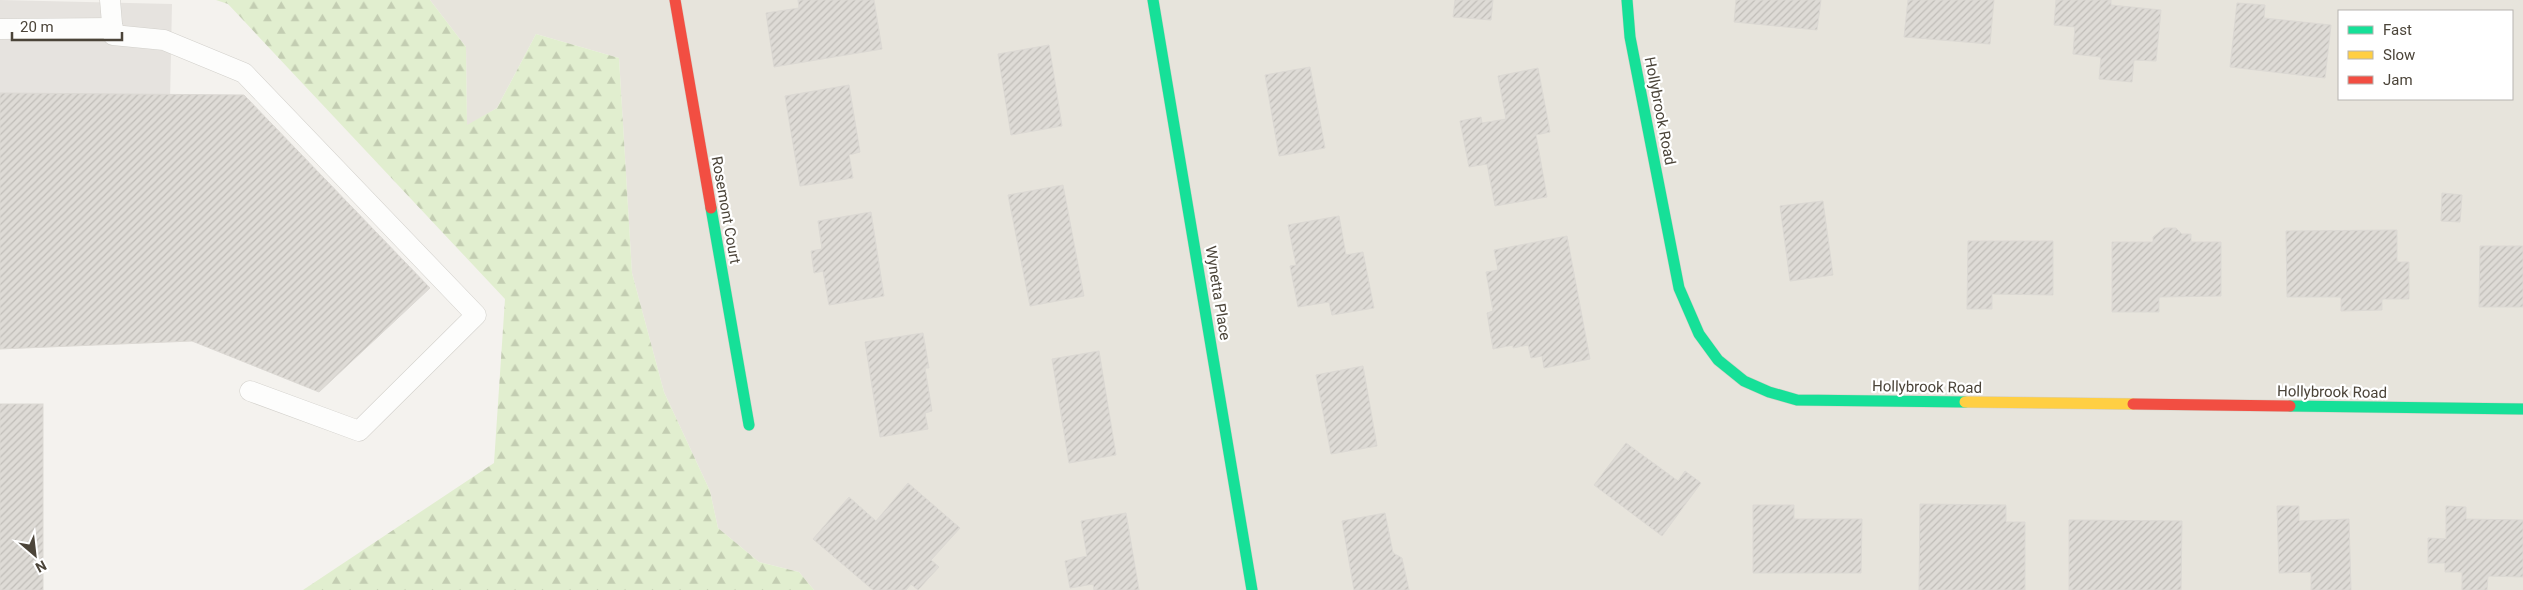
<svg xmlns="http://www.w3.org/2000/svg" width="2523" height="590" font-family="Roboto,sans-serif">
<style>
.residential{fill:#e7e4dc;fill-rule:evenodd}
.forest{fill:url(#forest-firs)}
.parking{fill:#e6e3df}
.building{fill:url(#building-hatch);stroke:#dcd9d4}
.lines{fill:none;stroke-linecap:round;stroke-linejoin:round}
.lane-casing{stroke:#d2d0cb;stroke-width:21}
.fast-casing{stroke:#d3cfc5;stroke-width:12}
.slow-casing{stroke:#d3cfc5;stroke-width:12}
.jam-casing{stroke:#d3cfc5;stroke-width:12}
.lane{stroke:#fdfdfc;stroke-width:20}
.fast{stroke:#16e098;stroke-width:11}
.slow{stroke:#ffcf43;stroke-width:11}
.jam{stroke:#f24e42;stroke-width:11}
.labels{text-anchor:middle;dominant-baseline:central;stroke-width:4.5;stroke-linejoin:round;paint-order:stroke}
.street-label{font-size:15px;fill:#4b4439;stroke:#fff}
</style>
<defs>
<pattern id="forest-firs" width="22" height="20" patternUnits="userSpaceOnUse" patternTransform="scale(1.25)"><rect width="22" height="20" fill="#e1eecf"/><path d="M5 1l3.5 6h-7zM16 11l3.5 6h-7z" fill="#c3cdb2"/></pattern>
<pattern id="building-hatch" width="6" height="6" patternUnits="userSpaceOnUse" patternTransform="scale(1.25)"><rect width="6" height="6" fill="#dedbd6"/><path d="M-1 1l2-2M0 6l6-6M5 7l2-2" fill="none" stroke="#c0bdb8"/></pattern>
</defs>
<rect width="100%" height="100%" fill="#f4f2ee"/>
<path class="residential" d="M430,0h2093v590h-1709l-15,-18 -40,-10 -41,-34 -8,-37 -46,-99 -32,-119 -13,-215 -83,-24 -39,74 -30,18 -1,-79zM2339,11h173v88h-173z"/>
<polygon class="forest" points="216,0 430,0 466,47 467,125 497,108 536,34 619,58 632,273 664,392 710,491 718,528 759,562 799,572 814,590 303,590 494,463 505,299 228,4"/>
<polygon class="parking" points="0,0 172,4 170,101 0,99"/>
<g class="building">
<polygon points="798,0 874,0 882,49 774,67 766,13 799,8"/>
<polygon points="1455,0 1493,0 1491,20 1453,17"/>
<polygon points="1736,0 1821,0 1817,30 1734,22"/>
<polygon points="1908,0 1994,0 1990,44 1904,37"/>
<polygon points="2056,0 2111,0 2111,5 2161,10 2156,61 2134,60 2132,82 2099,79 2101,57 2073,54 2075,27 2054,25"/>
<polygon points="2237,3 2265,5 2264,18 2331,25 2325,78 2230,67"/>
<polygon points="1049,45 1062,126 1011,135 998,54"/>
<polygon points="1310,67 1325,148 1279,156 1265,75"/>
<polygon points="1538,68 1550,132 1536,135 1547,197 1495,206 1487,164 1469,167 1460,121 1481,117 1482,123 1506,119 1498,76"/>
<polygon points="849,85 860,152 849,155 853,178 800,186 785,96"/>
<polygon points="0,93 244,95 430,288 319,392 192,341 0,349"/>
<polygon points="1063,185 1084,296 1030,306 1008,195"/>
<polygon points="2442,193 2462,195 2460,222 2441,221"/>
<polygon points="1823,201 1833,275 1790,281 1780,206"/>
<polygon points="871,212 884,296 829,305 823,271 814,273 811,251 822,249 818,221"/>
<polygon points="1339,216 1346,255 1363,252 1374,308 1332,315 1329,302 1298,307 1290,266 1296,265 1288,225"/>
<polygon points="2164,228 2176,228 2182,234 2191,234 2191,242 2221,242 2221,296 2159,297 2159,312 2112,312 2112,242 2153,242 2153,237"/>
<polygon points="2397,230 2397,262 2409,262 2409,299 2382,299 2382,310 2341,311 2341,297 2287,297 2286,231"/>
<polygon points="1567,236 1590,359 1544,368 1542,356 1531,358 1528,345 1513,348 1513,345 1493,349 1487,313 1493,311 1486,272 1498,270 1494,250"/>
<polygon points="1968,241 2053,241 2053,295 1992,294 1992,309 1967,309"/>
<polygon points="2480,246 2523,246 2523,307 2479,307"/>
<polygon points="923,333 929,368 925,368 932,411 925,413 928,429 880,437 865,342"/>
<polygon points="1099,351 1116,455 1069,463 1052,359"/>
<polygon points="1363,366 1377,446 1331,454 1316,375"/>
<rect x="0" y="404" width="43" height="186"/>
<polygon points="1626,443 1678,481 1685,471 1701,483 1662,536 1594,485"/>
<polygon points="908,483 960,528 931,560 939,567 918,590 911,584 906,590 873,590 813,539 849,497 876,521"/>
<polygon points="1920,504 2006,505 2006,522 2025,522 2025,590 1919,590"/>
<polygon points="1753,505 1794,505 1794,519 1862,519 1861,573 1753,573"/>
<polygon points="2277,506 2299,506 2299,521 2349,519 2351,590 2311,590 2311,572 2279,573"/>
<polygon points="2446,506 2466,507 2466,519 2523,520 2523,577 2488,576 2487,590 2462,590 2462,572 2445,572 2445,563 2428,563 2428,538 2446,539"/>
<polygon points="1126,513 1139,590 1094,590 1093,584 1070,588 1065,561 1087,556 1081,521"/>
<polygon points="1385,513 1393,553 1402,558 1409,590 1354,590 1342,521"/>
<polygon points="2069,520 2182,521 2181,590 2069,590"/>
</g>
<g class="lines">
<defs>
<g id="lane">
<polyline points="110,0 113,35 164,40 244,73 476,315 359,431 250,391"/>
<polyline points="0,29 113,28"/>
</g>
<g id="fast">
<polyline points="1153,0 1252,590"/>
<polyline points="1627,0 1630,37 1679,288 1699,334 1718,360 1744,381 1769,392 1797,400 1965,402"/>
<polyline points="711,208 749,425"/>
<polyline points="2290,406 2523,409"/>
</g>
<polyline id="slow" points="1965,402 2133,404"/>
<g id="jam">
<polyline points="675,0 711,208"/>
<polyline points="2133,404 2290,406"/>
</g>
</defs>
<use href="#lane" class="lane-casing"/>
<use href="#fast" class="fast-casing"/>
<use href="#slow" class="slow-casing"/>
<use href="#jam" class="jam-casing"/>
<use href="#lane" class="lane"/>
<use href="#fast" class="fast"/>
<use href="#slow" class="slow"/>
<use href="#jam" class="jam"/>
</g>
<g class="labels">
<g class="street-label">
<text transform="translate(1660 111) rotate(79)">Hollybrook Road</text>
<text transform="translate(726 210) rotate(80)">Rosemont Court</text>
<text transform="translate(1218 293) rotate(81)">Wynetta Place</text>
<text transform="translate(1927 387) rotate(1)">Hollybrook Road</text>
<text transform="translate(2332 392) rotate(1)">Hollybrook Road</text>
</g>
</g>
<rect x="2338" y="10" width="175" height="90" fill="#ffffff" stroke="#b7b4b0"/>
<rect x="2348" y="26" width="25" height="8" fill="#16e098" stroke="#b7b4b0"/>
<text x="2383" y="35" font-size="15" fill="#4b4439">Fast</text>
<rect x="2348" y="51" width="25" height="8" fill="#ffcf43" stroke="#b7b4b0"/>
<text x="2383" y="60" font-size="15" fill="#4b4439">Slow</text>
<rect x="2348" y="76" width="25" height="8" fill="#f24e42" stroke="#b7b4b0"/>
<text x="2383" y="85" font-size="15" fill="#4b4439">Jam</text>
<g transform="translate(35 555) rotate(152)" stroke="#ffffff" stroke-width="4" paint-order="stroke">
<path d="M0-4L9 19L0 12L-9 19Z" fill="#4b4439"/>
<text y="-8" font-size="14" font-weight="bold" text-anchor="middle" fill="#4b4439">N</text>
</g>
<path d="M12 32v8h110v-8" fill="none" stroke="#4b4439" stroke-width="2.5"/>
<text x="20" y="32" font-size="15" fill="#4b4439" stroke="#ffffff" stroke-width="4" paint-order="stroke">20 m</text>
</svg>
